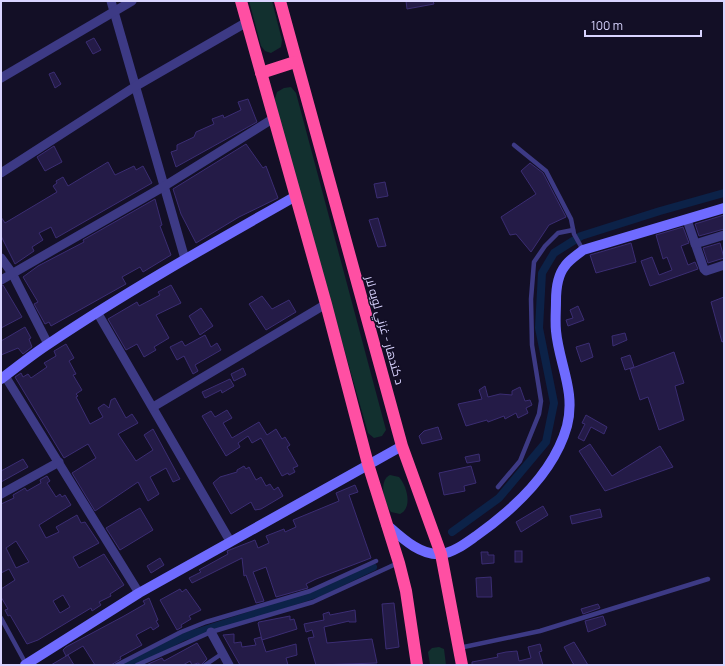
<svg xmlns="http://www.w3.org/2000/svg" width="725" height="666" font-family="Manrope,Cairo,sans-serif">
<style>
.green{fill:#12302f}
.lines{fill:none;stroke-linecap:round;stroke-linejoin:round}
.canal{stroke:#0c2248;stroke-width:8}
.building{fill:#241b47;stroke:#3b2d73;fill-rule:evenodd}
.lane{stroke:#3d3a85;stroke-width:4.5}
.street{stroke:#3d3a85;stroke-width:9}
.secondary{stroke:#6f6bff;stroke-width:10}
.highway{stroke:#ff4fa3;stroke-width:12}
.labels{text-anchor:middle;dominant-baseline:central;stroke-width:3;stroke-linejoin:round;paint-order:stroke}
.street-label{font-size:12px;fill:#d9d4ff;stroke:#130f26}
</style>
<rect width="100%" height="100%" fill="#130f26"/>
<g class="green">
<polygon points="249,1 272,1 282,40 281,47 271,53 265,51 261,46"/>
<polygon points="291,87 296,93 386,430 382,436 374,438 368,433 274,102 277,92 284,88"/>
<path d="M390,475l9,2c8,9 14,31 1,37l-9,-2c-7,-9 -13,-31 -1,-37z"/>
<polygon points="439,647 444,649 446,665 430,665 428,652 432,648"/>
</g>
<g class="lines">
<g class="canal">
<polyline points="452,532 499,498 546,442 554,403 539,328 542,273 554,253 581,236 660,211 724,193"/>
<polyline points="128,665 183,637 319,593 373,567"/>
</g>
</g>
<g class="building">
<polygon points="406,1 433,1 434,4 407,9"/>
<polygon points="94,38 101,50 93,54 86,42"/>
<polygon points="54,72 61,84 55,88 49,74"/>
<polygon points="248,99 257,122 176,167 171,152 177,150 177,145 194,137 196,132 214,124 212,119 223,115 224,118 241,110 238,102"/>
<polygon points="246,144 263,168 266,166 278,198 239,217 196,243 181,214 173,189"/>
<polygon points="54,146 62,162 45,171 37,157"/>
<polygon points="108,162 115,175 134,166 136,170 143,166 152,183 56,238 51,227 39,233 43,240 32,247 34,251 15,264 1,236 1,217 5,223 57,192 53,186 57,183 56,181 63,177 68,186"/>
<polygon points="530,163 543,173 566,217 549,225 531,252 516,234 510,235 501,217 536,194 521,171"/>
<polygon points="385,182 388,196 377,198 374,184"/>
<polygon points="155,199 162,225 160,226 171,255 143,272 140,267 122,277 126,284 51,326 49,322 45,324 34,304 38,302 23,277 38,266 84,242 83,240"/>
<polygon points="724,215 724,229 699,236 695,224"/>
<polygon points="378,218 386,246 378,247 369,220"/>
<polygon points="683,227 689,243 681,246 688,265 695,262 698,269 650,286 641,261 652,257 659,275 672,270 667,257 663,259 656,235"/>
<polygon points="631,243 636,262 596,273 590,255"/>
<polygon points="720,243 724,258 708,263 703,248"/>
<polygon points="3,285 22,317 1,328 1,286"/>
<polygon points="171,285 181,303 156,315 169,338 154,347 156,350 144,357 137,344 126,350 108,319 137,302 139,306 160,295 158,292"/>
<polygon points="262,296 272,309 289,300 296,312 266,330 249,304"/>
<polygon points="724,297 724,341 722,342 711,302"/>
<polygon points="578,306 584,320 568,326 566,320 573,318 570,310"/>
<polygon points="201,308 213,326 200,335 189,316"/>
<polygon points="25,327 31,338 29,339 32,347 23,354 18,348 1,355 1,341"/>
<polygon points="625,333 627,340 613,346 612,336"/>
<polygon points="205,335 211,347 217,343 221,350 195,365 198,371 193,374 184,356 177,360 170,347 182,341 185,346"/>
<polygon points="589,343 593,357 581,362 576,347"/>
<polygon points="66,344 74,358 69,361 76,374 73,375 82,390 76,394 78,396 76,397 90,424 103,417 98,408 104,404 109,408 111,400 115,398 126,418 132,414 138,423 118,434 136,461 153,450 144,435 153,429 180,479 173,482 166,468 150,477 159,494 148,501 138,482 95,511 72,473 96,458 88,444 64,458 15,377 21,373 23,377 28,374 31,378 47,367 44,363 56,356 54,351"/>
<polygon points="674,352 684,383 675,386 684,420 659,430 648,397 640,400 630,369"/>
<polygon points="630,355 634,367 625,370 621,358"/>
<polygon points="243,368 246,375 234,381 231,374"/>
<polygon points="230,379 234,386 222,393 221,390 205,398 202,392"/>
<polygon points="485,386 488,397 500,394 512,395 512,391 520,387 525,401 530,400 532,405 526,408 528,413 518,418 516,413 505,419 504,416 488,422 487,420 466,426 458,404 482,399 479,390"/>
<polygon points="227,410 232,418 223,423 232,438 259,422 267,435 276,429 282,439 285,437 290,445 287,447 298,466 293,468 295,472 289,475 288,473 282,476 261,438 252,443 248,436 238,443 240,447 226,456 202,416 211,411 215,417"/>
<polygon points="586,415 607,427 604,434 591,427 584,441 578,438 585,424 582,423"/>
<polygon points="438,427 442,439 422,444 419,436 424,431"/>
<polygon points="590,444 612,476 660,446 673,467 605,491 579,451"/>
<polygon points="479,454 480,461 467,463 465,457"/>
<polygon points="23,459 28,467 1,482 1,471"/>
<polygon points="244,466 246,469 249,467 256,480 261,477 266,486 270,484 274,490 278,487 283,496 261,509 255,510 251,502 231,514 213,483 220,477 237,472 237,470"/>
<polygon points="471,466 476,483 464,486 465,491 444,495 439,473"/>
<path d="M47,476l3,5 -3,2 9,14 4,-3 2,3 3,-2 6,10 -32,20 7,13 13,-6 -3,-5 21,-12 4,8 4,-1 14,21 -26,14 6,11 25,-14 20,31 -14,9 1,2 -12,6 2,3 -9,6 -1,-3 -53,32 -11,4 -17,-29 -2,1 -3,-6 3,-1 -7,-12v-8l14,-9 -6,-11 -8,4v-69l13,-6 -1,-3 12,-7 2,3 14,-8 -1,-3zM16,541l13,21 -13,6 -10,-20zM63,595l7,12 -10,6 -7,-12z"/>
<polygon points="355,485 358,492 349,495 371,558 316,579 306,584 308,588 276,597 266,567 253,572 264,601 256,603 246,575 244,576 242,558 192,583 189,578 201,572 199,570 228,554 227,551 255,540 258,548 269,543 266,536 284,529 285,532 296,527 293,520 339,501 336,493"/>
<polygon points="543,506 548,515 521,532 516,522"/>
<polygon points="140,508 153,530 120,550 106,528"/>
<polygon points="600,509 602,517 572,524 570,516"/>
<rect x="515" y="551" width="7" height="11"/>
<polygon points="481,552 488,552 488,555 494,555 494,563 482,564"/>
<polygon points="160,558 164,565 151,573 147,566"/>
<polygon points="491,577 492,597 477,597 476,578"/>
<polygon points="180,589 182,592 186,589 201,610 189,616 191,619 181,625 182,627 177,630 160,600"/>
<polygon points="149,598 158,620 156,621 159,626 153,630 151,627 136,635 142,645 120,657 121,659 111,665 95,665 83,646 66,656 63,650 66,647 124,616 145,604 143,601"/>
<polygon points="394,603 399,647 386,649 382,604"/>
<polygon points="598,604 600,608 583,614 581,609"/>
<polygon points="355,610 356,622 349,622 349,621 324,627 327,643 372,639 377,663 316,665 308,638 314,637 312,630 306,632 304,624 324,620 323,614 329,612 330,615"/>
<polygon points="290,616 290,620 294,619 297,629 262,640 258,623 259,622"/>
<polygon points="603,616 606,625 588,632 585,621"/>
<polygon points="234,634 234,643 241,642 242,647 256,645 254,639 261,637 266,652 296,644 297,655 286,658 288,665 240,665 223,635"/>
<polygon points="574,642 588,665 574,665 564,647"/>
<polygon points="197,643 207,659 201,665 198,663 192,665 190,661 183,665 146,665 162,658 164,661"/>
<polygon points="540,644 542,651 539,652 543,665 472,665 472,662 498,657 497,654 506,652 517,651 519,661 531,658 528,647"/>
<polygon points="68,655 74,665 51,665"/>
</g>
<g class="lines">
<g class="lane">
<polyline points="514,145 546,171 571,219 574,234 583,250"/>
<polyline points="498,487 520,461 539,414 541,401 532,345 531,299 534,262 545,246 558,233 573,230"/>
<polyline points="1,618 26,664"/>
<polyline points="459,648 540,631 708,579"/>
<polyline points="117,665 181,632 206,622 310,591 376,561"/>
<polyline points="137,665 211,632 313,602 398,563"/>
<polyline points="205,665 223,653"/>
</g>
<g class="street">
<polyline points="111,1 185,259"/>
<polyline points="1,78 132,1"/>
<polyline points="1,173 136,86 247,22"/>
<polyline points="687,220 704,269 706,271 724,265"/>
<polyline points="695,244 724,235"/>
<polyline points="1,258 12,273 48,344"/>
<polyline points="1,280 163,187 274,118"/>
<polyline points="97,312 230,541"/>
<polyline points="5,376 139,593"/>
<polyline points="153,407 326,304"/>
<polyline points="1,494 59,462"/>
<polyline points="211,632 229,665"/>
</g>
<g class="secondary">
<path d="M1,379c16,-12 32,-25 49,-36 79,-53 163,-100 246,-147"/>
<path d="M386,524c15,13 34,32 55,30 12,-1 25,-11 35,-18 38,-27 78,-63 91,-110 9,-35 -8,-62 -11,-95 -1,-10 0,-20 0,-30 0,-12 1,-25 9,-35 4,-6 12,-11 18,-16l141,-42"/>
<polyline points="25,665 139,593 402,446"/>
</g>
<g class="highway">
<polyline points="241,1 326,304 368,464 399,563 406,591 417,665"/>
<polyline points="280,1 402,446 441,554 462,665"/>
<polyline points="261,73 295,62"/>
</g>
</g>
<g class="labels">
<g class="street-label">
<text transform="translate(385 330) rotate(74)">د کندهار - غزني لويه لار</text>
</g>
</g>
<rect width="725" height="666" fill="none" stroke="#d9d4ff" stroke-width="4"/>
<path d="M585 30v6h116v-6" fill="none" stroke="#d9d4ff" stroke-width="2"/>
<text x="591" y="30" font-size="12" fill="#d9d4ff" stroke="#130f26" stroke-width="3" paint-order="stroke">100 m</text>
</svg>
